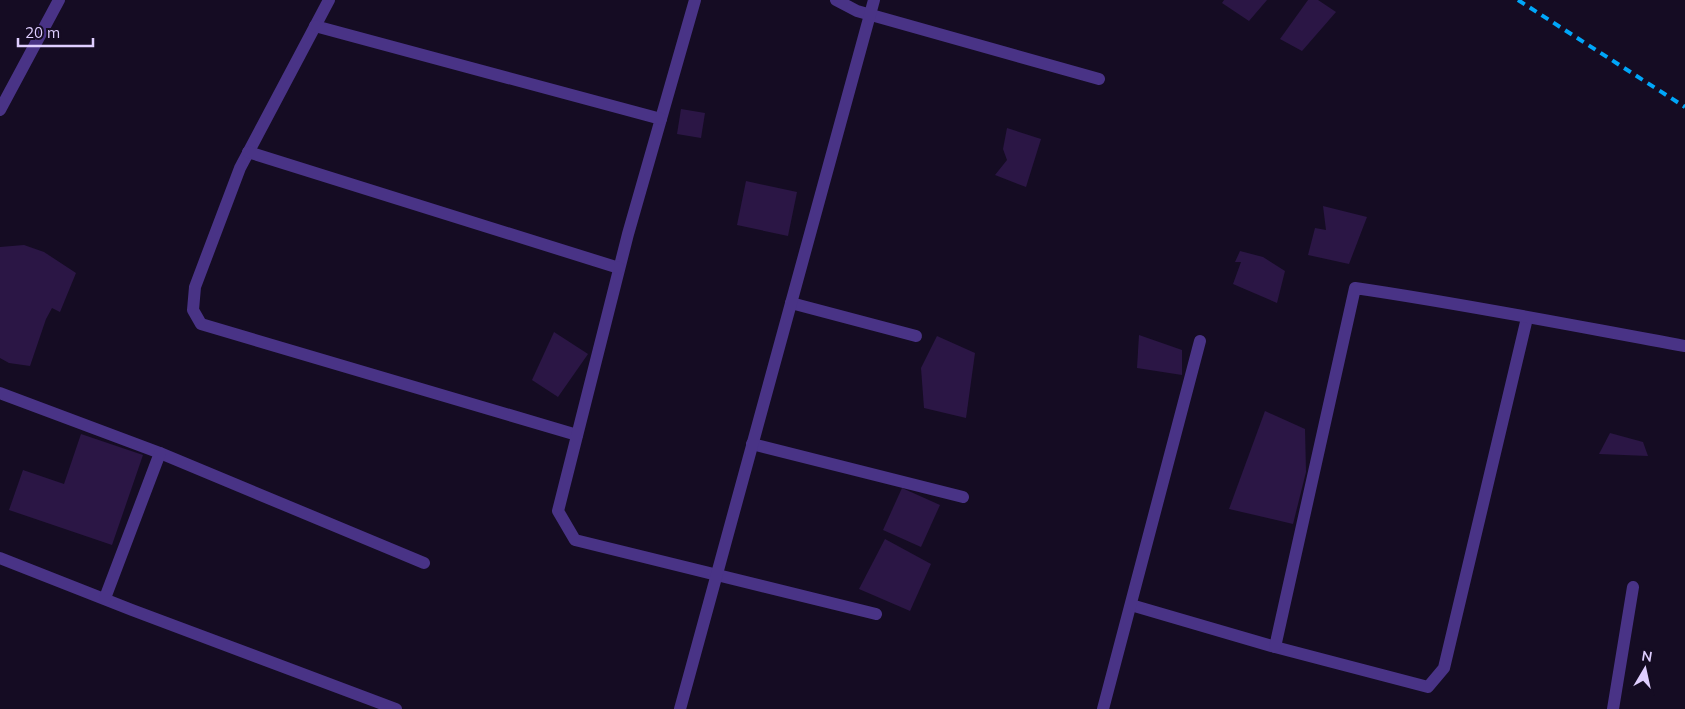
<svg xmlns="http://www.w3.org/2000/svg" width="1685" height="709" font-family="Mulish,sans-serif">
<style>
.building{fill:#2b1645}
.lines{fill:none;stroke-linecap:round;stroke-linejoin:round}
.minor{stroke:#493386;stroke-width:12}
.rail{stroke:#00a7f9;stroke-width:4;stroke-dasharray:8 6;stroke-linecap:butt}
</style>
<rect width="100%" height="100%" fill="#150c23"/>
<g class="building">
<polygon points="1224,0 1267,0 1249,21 1222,3"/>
<polygon points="1308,0 1318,0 1336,12 1302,51 1280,39"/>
<polygon points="681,109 705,113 701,138 677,134"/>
<polygon points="1007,128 1041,139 1026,187 995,175 1007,160 1003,149"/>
<polygon points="746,181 797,192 788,236 737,225"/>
<polygon points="1323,206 1367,217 1349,264 1308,255 1315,228 1326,230"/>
<polygon points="24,245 44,252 76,273 60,312 52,308 46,319 30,366 9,363 0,358 0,247"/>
<polygon points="1240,251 1263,257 1285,271 1277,303 1233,284 1241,262 1235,262"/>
<polygon points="554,332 588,354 558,397 532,380"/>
<polygon points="1139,335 1182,350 1182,375 1137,368"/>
<polygon points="937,336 975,353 966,418 924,408 921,368"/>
<polygon points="1265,411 1305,429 1306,472 1293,524 1229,509"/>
<polygon points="1610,433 1643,442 1648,456 1599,454"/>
<polygon points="81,434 143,455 112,545 9,510 23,470 64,484"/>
<polygon points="902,488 940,505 921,547 883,530"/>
<polygon points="885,539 931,564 910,611 859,589"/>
</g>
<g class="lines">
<g class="minor">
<polyline points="329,0 240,168 195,287 193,310 201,324 577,435"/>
<polyline points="695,0 628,234 558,511 575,540 876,614"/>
<polyline points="836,0 857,11 1099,79"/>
<polyline points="315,26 661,119"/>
<polyline points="0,110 59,0"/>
<polyline points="248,152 619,268"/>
<polyline points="791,303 916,336"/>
<polyline points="0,393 160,453 424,563"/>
<polyline points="752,444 963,497"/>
<polyline points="0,558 132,610 396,709"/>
<polyline points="105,598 160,453"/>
<polyline points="1131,605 1275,647 1428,687 1444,668 1527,318"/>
<path d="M1275,647l80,-359c110,16 220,38 330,58"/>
<polyline points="680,709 874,0"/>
<polyline points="1103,709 1200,341"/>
<polyline points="1613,709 1633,587"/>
</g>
<polyline class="rail" points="1518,0 1685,107"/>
</g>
<g transform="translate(1645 669) rotate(9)" stroke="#150c23" stroke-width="4" paint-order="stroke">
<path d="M0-4L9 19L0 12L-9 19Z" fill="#dfceff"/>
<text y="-8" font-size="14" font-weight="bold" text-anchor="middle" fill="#dfceff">N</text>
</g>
<path d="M18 38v8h75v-8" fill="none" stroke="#dfceff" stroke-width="2.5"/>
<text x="25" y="38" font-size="15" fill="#dfceff" stroke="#150c23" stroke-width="4" paint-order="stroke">20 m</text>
</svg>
